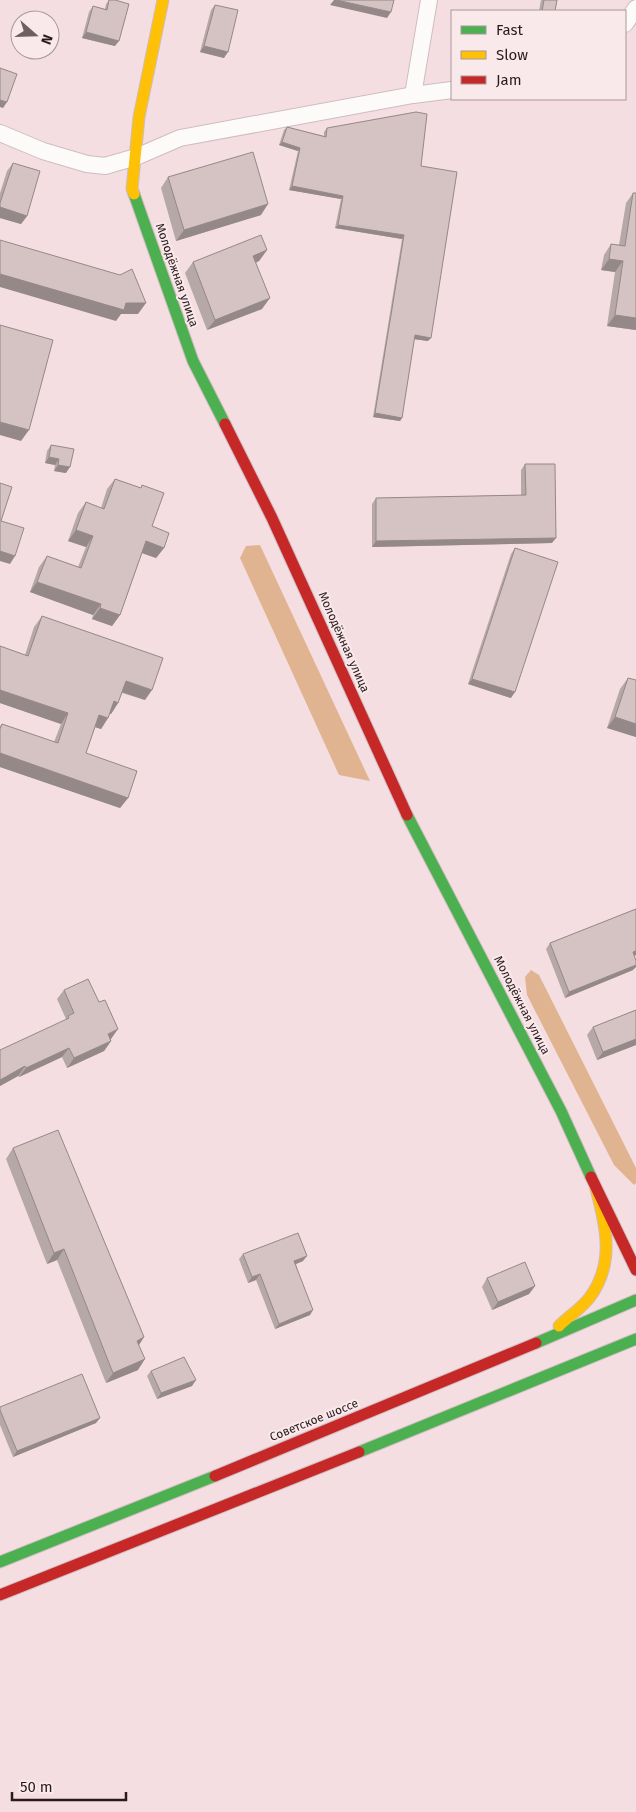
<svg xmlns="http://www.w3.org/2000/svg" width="636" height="1812" font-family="'Fira Sans',sans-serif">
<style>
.forest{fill:#e1b491}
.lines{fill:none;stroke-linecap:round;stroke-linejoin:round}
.street-casing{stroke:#cfbdc0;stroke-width:18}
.fast-casing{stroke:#cfbdc0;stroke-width:13}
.slow-casing{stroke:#cfbdc0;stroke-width:13}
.jam-casing{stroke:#cfbdc0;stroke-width:13}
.street{stroke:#fdfafa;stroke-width:16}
.fast{stroke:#4caf50;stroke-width:11}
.slow{stroke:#ffc107;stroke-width:11}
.jam{stroke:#c62828;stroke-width:11}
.wall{fill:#b6a8a7}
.shaded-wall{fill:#948888}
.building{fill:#d4c3c2;stroke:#948888}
.labels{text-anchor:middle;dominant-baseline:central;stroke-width:4;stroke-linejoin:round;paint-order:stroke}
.street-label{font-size:12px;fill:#291b1d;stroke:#fae9eb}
</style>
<rect width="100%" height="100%" fill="#f4dee1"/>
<g class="forest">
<polygon points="260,545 370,781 339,775 240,558 246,546"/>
<polygon points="531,970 539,975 636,1168 636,1183 634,1185 614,1165 527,995 525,977"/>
</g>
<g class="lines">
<defs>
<g id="street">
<polyline points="625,24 636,8"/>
<polyline points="413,95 429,0"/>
<polyline points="0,133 43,151 87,164 105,166 136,157 180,138 413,95 452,90"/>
</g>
<g id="fast">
<polyline points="134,194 193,361 225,424"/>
<polyline points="407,815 561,1111 591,1177"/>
<polyline points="536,1343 636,1300"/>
<polyline points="359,1452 636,1339"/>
<polyline points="0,1562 215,1476"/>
</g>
<g id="slow">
<polyline points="134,194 132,189 139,117 163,0"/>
<path d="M559,1326c10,-10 23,-18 31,-29 25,-34 16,-71 6,-108"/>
</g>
<g id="jam">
<polyline points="225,424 272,518 407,815"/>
<polyline points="591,1177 636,1270"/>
<polyline points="215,1476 536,1343"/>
<polyline points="0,1595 359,1452"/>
</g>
</defs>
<use href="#street" class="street-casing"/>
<use href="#fast" class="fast-casing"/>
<use href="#slow" class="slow-casing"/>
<use href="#jam" class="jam-casing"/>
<use href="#street" class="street"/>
<use href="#fast" class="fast"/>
<use href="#slow" class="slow"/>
<use href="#jam" class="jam"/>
</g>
<g class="wall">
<polygon points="109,0 115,0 115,46 82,38 89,12 93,6 105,9 106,4"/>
<polygon points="541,0 557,0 555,11 539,11"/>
<polygon points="215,5 224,58 200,52 211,10"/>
<polygon points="287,127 324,136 324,132 327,128 421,166 428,341 414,339 402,418 400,421 373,417 402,239 335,228 341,199 289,190 298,151 279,145 284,130"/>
<polygon points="13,163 27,216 21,224 0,218 0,193 7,171"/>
<polygon points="168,177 261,215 176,241 161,188"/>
<polygon points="633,193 636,193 636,330 607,326 615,272 601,270 604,255 611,244 619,245 626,203"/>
<polygon points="267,250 259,261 256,263 262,309 207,330 185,273 193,262"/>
<polygon points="51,445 66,473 54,471 55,465 45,463 47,451"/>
<polygon points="525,464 552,543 372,547 372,504 376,498 521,495 521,470"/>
<polygon points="115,479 141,488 142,485 152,526 164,548 156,558 142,553 120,615 112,626 92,619 93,615 30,592 39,567 47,556 78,567 86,547 68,541 78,513 86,502 101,508 107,489"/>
<polygon points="515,548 511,698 468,684 511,554"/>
<polygon points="42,616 145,700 122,693 118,703 111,714 110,713 108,718 101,729 95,727 86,753 128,798 120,808 0,767 0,726 2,724 54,742 61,724 0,703 0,646 25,655 34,627"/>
<polygon points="628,678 636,680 636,737 607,728 620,689"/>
<polygon points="636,909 636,955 634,956 633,970 565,998 546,949 550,943"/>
<polygon points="64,990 111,1039 110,1039 111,1041 104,1051 67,1068 62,1057 19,1077 18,1076 0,1086 66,1019 57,999"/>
<polygon points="636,1010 636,1045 597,1060 587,1035 593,1027"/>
<polygon points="13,1148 144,1337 139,1345 138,1370 106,1383 57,1260 47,1264 6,1159"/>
<polygon points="243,1254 303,1261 296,1264 310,1315 275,1329 256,1280 248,1283 239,1259"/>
<polygon points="487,1278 535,1286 529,1294 492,1310 482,1287"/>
<polygon points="151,1371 192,1386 157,1399 147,1376"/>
<polygon points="0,1407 96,1423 13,1457 0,1425"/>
</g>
<g class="shaded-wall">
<polygon points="334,0 336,0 391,12 387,18 330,5"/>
<polygon points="86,32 119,41 115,46 82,38"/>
<polygon points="204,46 228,52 224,58 200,52"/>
<polygon points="0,100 7,102 3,108 0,107"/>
<polygon points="282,142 300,148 298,151 279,145"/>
<polygon points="292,186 343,196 341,199 289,190"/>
<polygon points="268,204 261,215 176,241 184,230"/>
<polygon points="0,207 27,216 21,224 0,218"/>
<polygon points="338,225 404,235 402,239 335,228"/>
<polygon points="267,250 259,261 246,266 253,256"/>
<polygon points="609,259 623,261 615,272 601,270"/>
<polygon points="0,274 146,303 138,314 121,314 116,321 0,287"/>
<polygon points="270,298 262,309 207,330 215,320"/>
<polygon points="615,315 636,318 636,330 607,326"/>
<polygon points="415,335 431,338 428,341 413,339"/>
<polygon points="375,413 402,418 400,421 373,417"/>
<polygon points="0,422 29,430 21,441 0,435"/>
<polygon points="49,457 59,459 55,465 45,463"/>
<polygon points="58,465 70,467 66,473 54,471"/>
<polygon points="76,530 93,536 86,547 68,541"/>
<polygon points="556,538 552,543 372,547 376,541"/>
<polygon points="146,541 164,548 156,558 139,552"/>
<polygon points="0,551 15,556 10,564 0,561"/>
<polygon points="37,582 101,604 93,615 30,592"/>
<polygon points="100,608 120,615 112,626 92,619"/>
<polygon points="472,679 515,692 511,698 468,684"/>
<polygon points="126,681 152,690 145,700 119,691"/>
<polygon points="0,690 68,713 61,724 0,703"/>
<polygon points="114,701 118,703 111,714 106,712"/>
<polygon points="99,715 108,718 101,729 92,726"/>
<polygon points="615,717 636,724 636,737 607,728"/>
<polygon points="0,753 128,798 120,808 0,767"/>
<polygon points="636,951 636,955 629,958 633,952"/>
<polygon points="636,965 636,967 633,970 565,998 569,992"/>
<polygon points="118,1029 111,1039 101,1043 108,1034"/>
<polygon points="636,1039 636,1045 597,1060 603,1052"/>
<polygon points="111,1041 104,1051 67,1068 74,1058"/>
<polygon points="69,1048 62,1057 19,1077 26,1068"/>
<polygon points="25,1066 18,1076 0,1086 0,1080"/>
<polygon points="64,1249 57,1260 47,1264 54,1253"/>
<polygon points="307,1256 303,1261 291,1266 294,1261"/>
<polygon points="260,1274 256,1280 248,1283 252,1277"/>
<polygon points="535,1286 529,1294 492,1310 498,1302"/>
<polygon points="313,1310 310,1315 275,1329 279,1324"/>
<polygon points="144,1337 137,1348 137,1341"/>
<polygon points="145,1359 138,1370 106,1383 113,1373"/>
<polygon points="196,1380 192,1386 157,1399 161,1393"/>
<polygon points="100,1418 96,1423 13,1457 17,1451"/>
</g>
<g class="building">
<polygon points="109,0 115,0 129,4 119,41 86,32 93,6 107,10"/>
<polygon points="336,0 394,0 391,12"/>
<polygon points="544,0 557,0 555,11 542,11"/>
<polygon points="215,5 238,10 228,52 204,46"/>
<polygon points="0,68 17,74 7,102 0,100"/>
<polygon points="416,112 427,114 421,166 457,172 431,338 415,335 402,418 375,413 404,235 338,225 343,196 292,186 300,148 282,142 287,127 326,137 327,128"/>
<polygon points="253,152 268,204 184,230 168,177"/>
<polygon points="13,163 40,171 27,216 0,207 0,203"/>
<polygon points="633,193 636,193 636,318 615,315 623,261 609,259 611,244 625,246"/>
<polygon points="261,235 267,250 253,256 270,298 215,320 193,262"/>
<polygon points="0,240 120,275 132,269 146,303 126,303 124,310 0,274"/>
<polygon points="0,325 53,340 29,430 0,422"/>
<polygon points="51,445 74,449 70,467 58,465 59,459 49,457"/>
<polygon points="525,464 555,464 556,538 376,541 376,498 526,495"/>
<polygon points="115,479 141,488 142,485 164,493 152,526 169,533 164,548 146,541 120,615 100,608 101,604 37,582 47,556 81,568 93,536 76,530 86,502 104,509"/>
<polygon points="0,483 12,487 1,521 24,528 15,556 0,551"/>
<polygon points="515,548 558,562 515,692 472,679"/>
<polygon points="42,616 163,658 152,690 126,681 118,703 114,701 108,718 99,715 86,753 137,771 128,798 0,753 0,729 2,724 58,743 68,713 0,690 0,646 28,656"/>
<polygon points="628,678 636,680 636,724 615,717"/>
<polygon points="636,909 636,951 633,952 636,961 636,965 569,992 550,943"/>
<polygon points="88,979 99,1002 105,1000 118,1029 108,1034 111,1041 74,1058 69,1048 26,1068 25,1066 0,1080 0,1050 69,1018 68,1016 74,1013 64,990"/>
<polygon points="636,1010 636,1039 603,1052 593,1027"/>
<polygon points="58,1130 144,1337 137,1341 145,1359 113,1373 64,1249 54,1253 13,1148"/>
<polygon points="298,1233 307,1256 294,1261 313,1310 279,1324 260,1274 252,1277 243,1254"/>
<polygon points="525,1262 535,1286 498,1302 487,1278"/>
<polygon points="184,1357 196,1380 161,1393 151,1371"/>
<polygon points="82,1374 100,1418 17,1451 0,1410 0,1407"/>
</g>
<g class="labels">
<g class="street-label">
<text transform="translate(177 275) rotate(71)">Молодёжная улица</text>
<text transform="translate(344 642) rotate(66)">Молодёжная улица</text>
<text transform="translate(522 1005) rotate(63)">Молодёжная улица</text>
<text transform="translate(314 1420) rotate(-22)">Советское шоссе</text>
</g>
</g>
<rect x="451" y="10" width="175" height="90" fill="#fae9eb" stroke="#a69799"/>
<rect x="461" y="26" width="25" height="8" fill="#4caf50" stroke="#a69799"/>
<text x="496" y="35" font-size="15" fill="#291b1d">Fast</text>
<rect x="461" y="51" width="25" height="8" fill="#ffc107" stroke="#a69799"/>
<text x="496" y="60" font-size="15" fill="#291b1d">Slow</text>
<rect x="461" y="76" width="25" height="8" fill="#c62828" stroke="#a69799"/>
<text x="496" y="85" font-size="15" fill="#291b1d">Jam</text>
<g transform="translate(35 35) rotate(110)"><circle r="24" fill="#fae9eb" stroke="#a69799"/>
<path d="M0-4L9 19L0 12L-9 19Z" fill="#705f62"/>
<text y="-8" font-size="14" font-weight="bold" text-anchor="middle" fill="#291b1d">N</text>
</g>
<path d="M12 1792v8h114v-8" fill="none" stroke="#291b1d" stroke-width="2.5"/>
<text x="20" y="1792" font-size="15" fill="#291b1d" stroke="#fae9eb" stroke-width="4" paint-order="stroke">50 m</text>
</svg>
